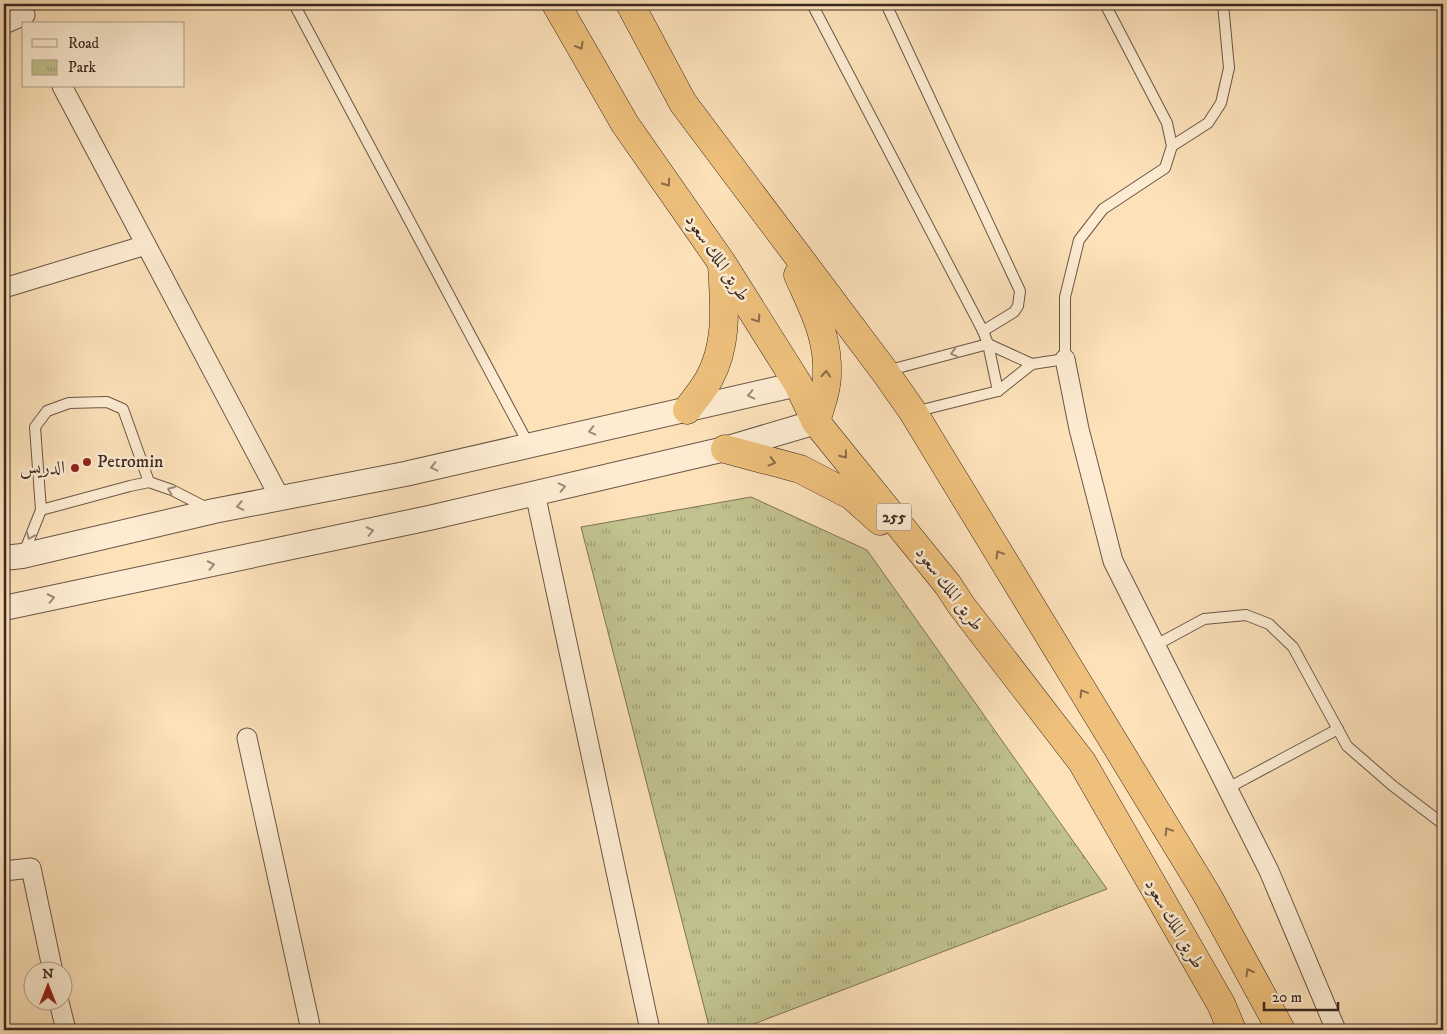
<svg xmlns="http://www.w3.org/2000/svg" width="1447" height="1034" font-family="'IM FELL DW Pica',Amiri,serif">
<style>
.park{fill:url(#park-tufts);stroke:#7e7557}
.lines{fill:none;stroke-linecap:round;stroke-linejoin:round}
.service-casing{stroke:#6a5646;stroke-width:12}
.minor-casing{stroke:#6a5646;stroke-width:21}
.tertiary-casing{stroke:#6a5646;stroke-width:26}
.trunk-casing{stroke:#3a2820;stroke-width:29}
.service{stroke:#fdecd2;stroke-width:10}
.minor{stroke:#fdecd2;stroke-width:19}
.tertiary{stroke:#fdecd2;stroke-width:24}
.trunk{stroke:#eec07c;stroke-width:28}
.oneway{stroke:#8b6c49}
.oneway2{stroke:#9c8a79}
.poi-dot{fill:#8f2418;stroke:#fdecd2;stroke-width:2}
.labels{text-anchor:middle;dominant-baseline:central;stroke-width:5;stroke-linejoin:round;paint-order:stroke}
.shield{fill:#fdecd2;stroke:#746355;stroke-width:1}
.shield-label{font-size:16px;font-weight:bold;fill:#3a2820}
.street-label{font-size:18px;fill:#3a2820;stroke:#fdecd2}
.poi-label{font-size:18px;fill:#3a2820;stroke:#fdecd2;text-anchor:start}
</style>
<defs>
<pattern id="park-tufts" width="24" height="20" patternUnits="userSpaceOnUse" patternTransform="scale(1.25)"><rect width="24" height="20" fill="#c1c28e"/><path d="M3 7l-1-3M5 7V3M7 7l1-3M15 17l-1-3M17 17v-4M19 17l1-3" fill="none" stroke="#9e9e74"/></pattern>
</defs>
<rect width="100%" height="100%" fill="#fce1b9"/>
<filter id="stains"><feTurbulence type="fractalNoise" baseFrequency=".004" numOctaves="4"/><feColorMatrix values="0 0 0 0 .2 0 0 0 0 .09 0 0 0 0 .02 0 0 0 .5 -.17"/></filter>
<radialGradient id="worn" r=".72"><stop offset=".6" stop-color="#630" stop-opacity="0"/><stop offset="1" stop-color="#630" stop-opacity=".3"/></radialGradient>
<polygon class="park" points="751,497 867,550 1107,889 738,1030 710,1030 581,527"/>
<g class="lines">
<defs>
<g id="service">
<polyline points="294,4 529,445"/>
<polyline points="812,4 983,331 988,344 998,391"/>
<polyline points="886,4 1020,291 1018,306 1014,312 983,331"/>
<polyline points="1172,146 1208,123 1221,103 1229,68 1223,4"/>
<polyline points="886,371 988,344 1032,364"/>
<polyline points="914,412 998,391 1032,364 1065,359 1065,297 1079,240 1103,209 1165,168 1172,146 1167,123 1105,4"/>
<polyline points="41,510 35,427 47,411 69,403 107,402 123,409 149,482"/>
<polyline points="23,555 41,510 130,486 149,482 172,490 209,509"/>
<polyline points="1156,645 1204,619 1246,615 1269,624 1293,647 1347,746 1393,786 1443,824"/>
<polyline points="1228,788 1338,729"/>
</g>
<g id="minor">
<polyline points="4,24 25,15"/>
<polyline points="62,86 280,498"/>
<polyline points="4,288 146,245"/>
<polyline points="1065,359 1079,429 1113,561 1269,871 1336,1030"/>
<polyline points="535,493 650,1030"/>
<polyline points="247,738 311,1030"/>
<polyline points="4,871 31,868 53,972"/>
<polyline points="59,1002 66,1030"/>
</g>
<g id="tertiary">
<polyline points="4,558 22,556 214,511 405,474 798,384"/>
<polyline points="4,608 429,518 725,449 816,422"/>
</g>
<g id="trunk">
<polyline points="556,4 625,124 722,263 798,384 816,422 948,585 961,605 1082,762 1221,1004 1232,1030"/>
<polyline points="630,4 683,103 885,372 913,412 1206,893 1281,1030"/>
<path d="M798,275c15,34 31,62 29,101 0,15 -7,31 -11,46"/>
<path d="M687,410c7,-10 16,-20 22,-31 20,-36 15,-76 13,-115"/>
<polyline points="725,449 800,469 852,496 880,521"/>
</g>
</defs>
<use href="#service" class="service-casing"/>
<use href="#minor" class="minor-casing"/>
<use href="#tertiary" class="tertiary-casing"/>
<use href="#trunk" class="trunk-casing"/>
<use href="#service" class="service"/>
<use href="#minor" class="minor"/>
<use href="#tertiary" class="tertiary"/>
<use href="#trunk" class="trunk"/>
</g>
<defs><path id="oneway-chevron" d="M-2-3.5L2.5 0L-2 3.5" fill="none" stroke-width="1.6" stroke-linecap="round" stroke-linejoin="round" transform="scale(1.25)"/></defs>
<g class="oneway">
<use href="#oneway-chevron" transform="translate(580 46) rotate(60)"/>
<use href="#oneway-chevron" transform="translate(667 183) rotate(55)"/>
<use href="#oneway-chevron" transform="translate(757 319) rotate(58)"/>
<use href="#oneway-chevron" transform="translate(826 374) rotate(-87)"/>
<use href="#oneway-chevron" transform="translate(844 455) rotate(51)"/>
<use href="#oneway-chevron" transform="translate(772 462) rotate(15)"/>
<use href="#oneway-chevron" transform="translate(999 554) rotate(-121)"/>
<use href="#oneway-chevron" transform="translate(1083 693) rotate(-121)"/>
<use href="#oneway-chevron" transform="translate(1168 831) rotate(-122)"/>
<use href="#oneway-chevron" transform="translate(1249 972) rotate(-119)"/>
</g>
<g class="oneway2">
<use href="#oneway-chevron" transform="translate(954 353) rotate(165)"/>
<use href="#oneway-chevron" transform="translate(751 395) rotate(167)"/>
<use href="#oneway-chevron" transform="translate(592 431) rotate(167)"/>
<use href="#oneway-chevron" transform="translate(434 467) rotate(167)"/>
<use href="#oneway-chevron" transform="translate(562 487) rotate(-13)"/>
<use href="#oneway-chevron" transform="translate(171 490) rotate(-157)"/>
<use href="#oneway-chevron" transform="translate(240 506) rotate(169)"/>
<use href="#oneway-chevron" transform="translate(370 531) rotate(-12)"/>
<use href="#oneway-chevron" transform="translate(30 536) rotate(113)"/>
<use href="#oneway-chevron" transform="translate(211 565) rotate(-12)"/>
<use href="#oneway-chevron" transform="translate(51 598) rotate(-12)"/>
</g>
<g class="poi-dot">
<circle cx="87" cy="462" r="5"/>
<circle cx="75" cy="468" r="5"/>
</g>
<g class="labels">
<rect class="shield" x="876.5" y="503.5" width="35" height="27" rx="4"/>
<g class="shield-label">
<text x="894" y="517">255</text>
</g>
<g class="street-label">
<text transform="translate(717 258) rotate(56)">طريق الملك سعود</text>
<text transform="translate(949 589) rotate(53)">طريق الملك سعود</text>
<text transform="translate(1174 924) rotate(60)">طريق الملك سعود</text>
</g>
<g class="poi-label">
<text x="97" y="462">Petromin</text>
<text x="65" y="468" text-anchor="end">الدريس</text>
</g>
</g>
<rect width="1447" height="1034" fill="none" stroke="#fce1b9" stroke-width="20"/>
<rect x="5" y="5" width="1437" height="1024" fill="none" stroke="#3a2820" stroke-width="2.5"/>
<rect x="10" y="10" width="1427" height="1014" fill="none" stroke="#3a2820"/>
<rect x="22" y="22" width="162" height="65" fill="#fdecd2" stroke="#af9e8b"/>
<rect x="32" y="39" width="25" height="8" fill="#fdecd2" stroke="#af9e8b"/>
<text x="68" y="48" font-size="15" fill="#3a2820">Road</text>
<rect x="32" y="60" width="25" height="15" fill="url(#park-tufts)" stroke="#af9e8b"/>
<text x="68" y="72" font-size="15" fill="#3a2820">Park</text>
<g transform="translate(48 986)"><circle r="24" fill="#fdecd2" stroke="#af9e8b"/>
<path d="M0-4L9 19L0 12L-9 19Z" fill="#8f2418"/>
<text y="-8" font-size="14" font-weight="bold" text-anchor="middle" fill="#3a2820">N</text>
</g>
<path d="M1264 1002v8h74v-8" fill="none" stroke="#3a2820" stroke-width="2.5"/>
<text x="1272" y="1002" font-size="15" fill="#3a2820" stroke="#fdecd2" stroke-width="4" paint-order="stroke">20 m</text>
<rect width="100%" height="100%" filter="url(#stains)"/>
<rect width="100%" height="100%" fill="url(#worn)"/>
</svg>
